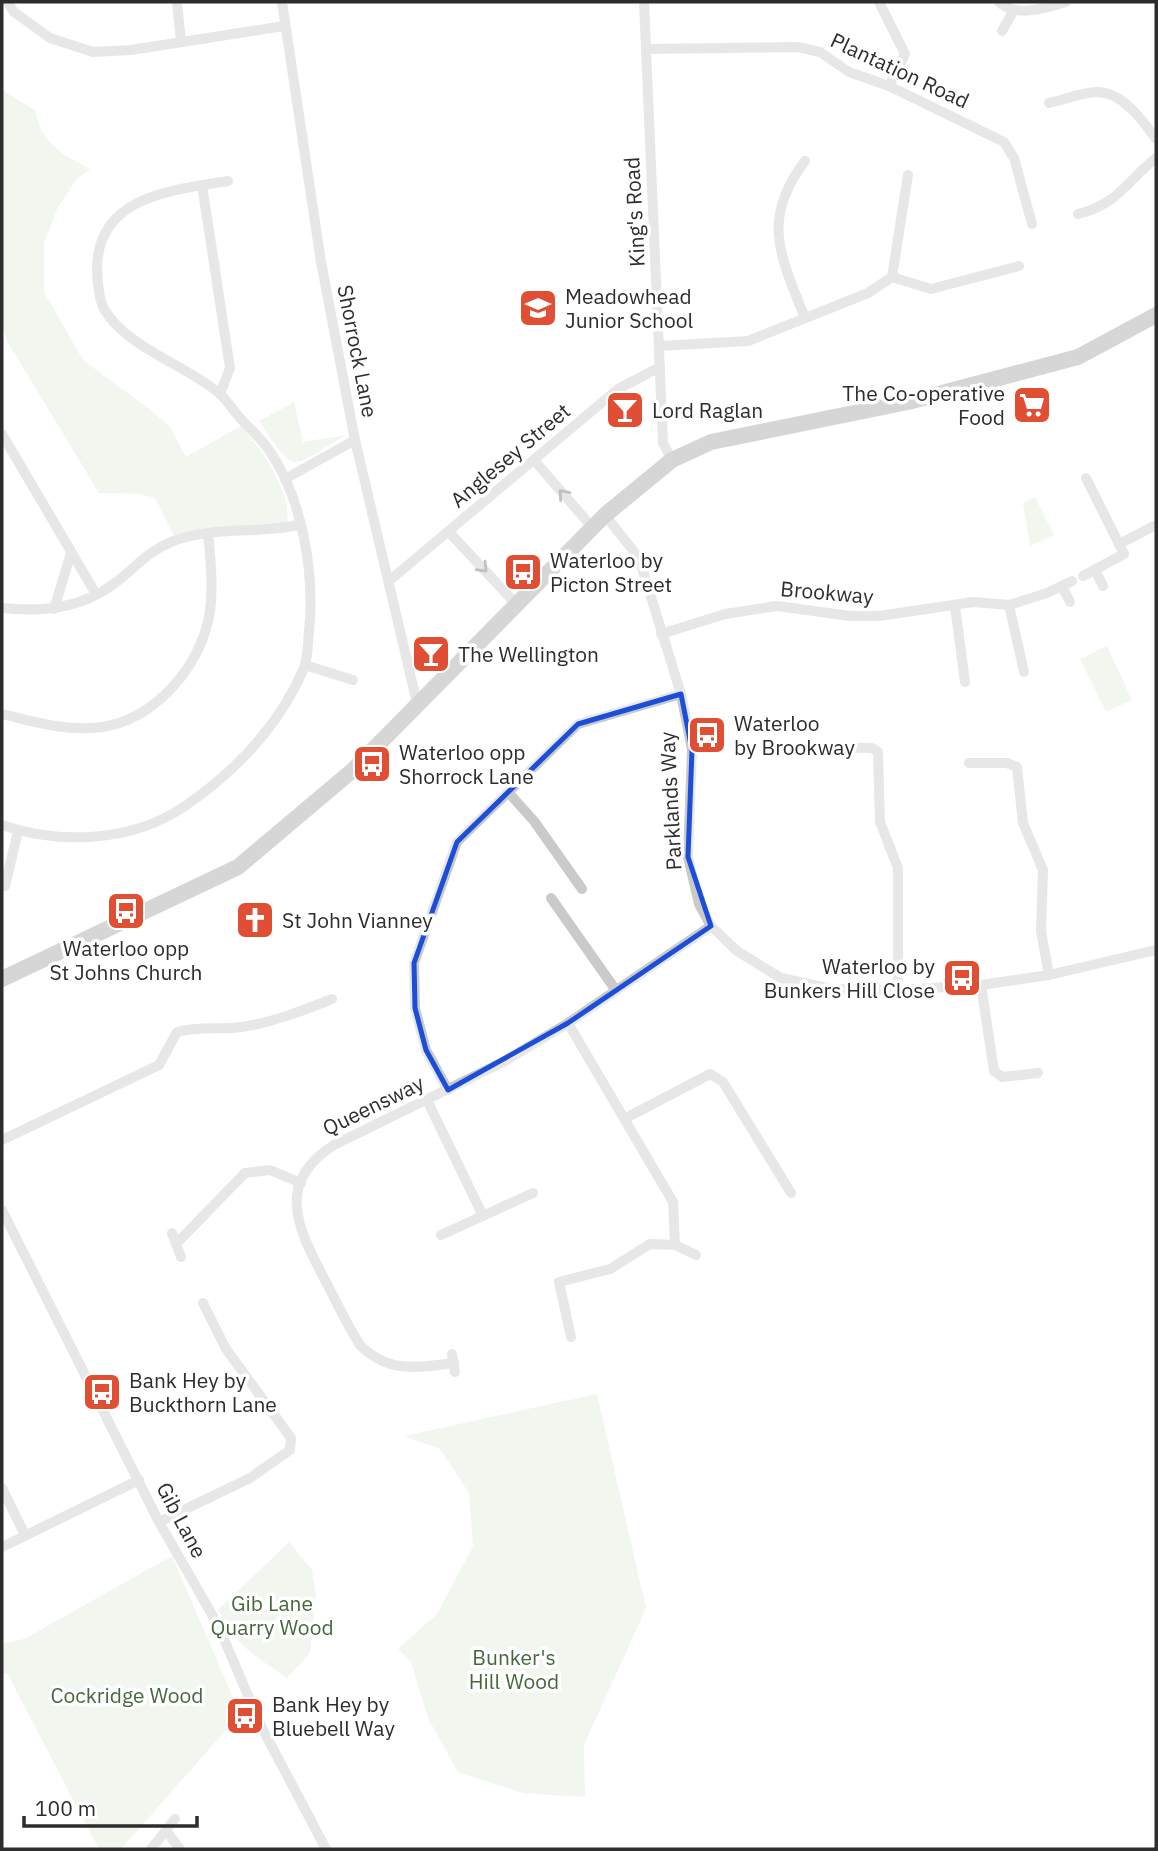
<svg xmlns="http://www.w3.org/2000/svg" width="1158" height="1851" font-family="'IBM Plex Sans',sans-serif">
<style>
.green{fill:#dfeadb}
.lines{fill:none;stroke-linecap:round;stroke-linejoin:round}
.street{stroke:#cacaca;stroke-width:10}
.primary{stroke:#a5a5a5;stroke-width:16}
.oneway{stroke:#747474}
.marked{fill:none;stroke:#1d4ed8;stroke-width:5;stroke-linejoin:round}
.labels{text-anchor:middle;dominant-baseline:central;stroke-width:7;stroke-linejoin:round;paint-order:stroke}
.street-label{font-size:21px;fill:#2d2d2d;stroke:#fff}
.poi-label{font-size:21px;fill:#2d2d2d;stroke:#fff;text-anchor:start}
.park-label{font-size:21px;fill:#46673c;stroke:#fff}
</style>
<rect width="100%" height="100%" fill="#fff"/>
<g class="green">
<path d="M2,90l34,21c3,32 28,44 54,58l-14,11 -18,27 -14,36v49l39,68 70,52 17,15 16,30 55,-31c19,22 37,47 45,76 2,6 1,14 2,21l-114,14 -19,-39 -15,-4 -41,-1 -92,-152 -5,-21z"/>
<path d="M294,402l9,40 43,-7c-56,33 -49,43 -87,-14z"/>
<polygon points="1035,497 1054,535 1030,546 1023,503"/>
<polygon points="1107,646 1132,700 1106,712 1080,659"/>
<polygon points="597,1394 646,1608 584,1745 585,1797 523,1793 458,1772 428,1718 411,1662 398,1649 437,1614 473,1546 469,1493 440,1449 404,1436"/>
<path d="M289,1542l23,28 4,24 -6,59 -23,25c-33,-23 -51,-32 -69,-68z"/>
<polygon points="172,1556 240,1714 121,1849 99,1849 7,1673 2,1675 2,1644 24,1639"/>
</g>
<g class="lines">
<g class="street">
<polyline points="7,2 14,12 50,38 93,52 131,50 284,26"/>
<polyline points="177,2 181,42"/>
<polyline points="282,2 321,262 355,440 417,703"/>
<polyline points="644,2 663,443 672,460"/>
<polyline points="879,2 905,54 889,86"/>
<path d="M999,2c16,16 48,6 67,0"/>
<polyline points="1002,31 1014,10"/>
<polyline points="646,49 798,47 820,52 849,72 889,86 1004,142 1014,158 1032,224"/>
<path d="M1049,103c15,-3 33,-11 48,-11 26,0 46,29 59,47"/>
<polyline points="202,185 230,368 220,394"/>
<path d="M1078,214c40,-10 48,-32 78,-56"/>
<polyline points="892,277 931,289 1019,266"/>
<path d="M805,318c-24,-61 -45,-98 0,-157"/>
<polyline points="659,346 748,341 868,293 892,277 908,175"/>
<polyline points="2,434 96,594"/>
<polyline points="534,460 592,527"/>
<polyline points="285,479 355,440"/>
<polyline points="605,515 639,558 681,694 692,750 688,857 699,904 711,926 737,951 781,978 831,989 898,990 981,985 1049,975 1156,950"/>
<polyline points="449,532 516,604"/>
<polyline points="1119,544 1156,525"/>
<polyline points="1095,570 1103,586"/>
<polyline points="1083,576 1124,554 1086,478"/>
<polyline points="389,581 618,389 660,367"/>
<polyline points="1062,586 1070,602"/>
<polyline points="1009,605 1024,672"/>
<polyline points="955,606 965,682"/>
<path d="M2,608c40,4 79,1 113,-25 19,-14 33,-32 56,-41 39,-16 87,-8 128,-17"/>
<polyline points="54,609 71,553"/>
<polyline points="661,634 725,614 777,606 850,616 879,616 973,602 1009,605 1047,593 1072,581"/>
<polyline points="305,665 353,680"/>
<path d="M2,714c32,8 66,18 100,13 49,-7 90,-52 104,-98 9,-27 5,-67 2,-95"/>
<polyline points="815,747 872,748 878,752 880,822 898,868 898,990"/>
<polyline points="969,763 1007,763 1017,767 1023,823 1043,870 1041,931 1049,975"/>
<polyline points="508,792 534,821 582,889"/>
<path d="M2,825c58,20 131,17 183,-19 51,-35 94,-80 119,-138 4,-11 4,-25 5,-37 6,-55 -6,-130 -38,-178 -8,-13 -21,-24 -31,-35 -7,-8 -13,-18 -21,-25 -32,-27 -93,-46 -115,-84 -5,-9 -7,-31 -7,-41 1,-73 77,-78 131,-87"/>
<polyline points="5,886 18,831"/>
<polyline points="551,898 615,989"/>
<polyline points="981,985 994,1071 1002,1077 1038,1073"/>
<polyline points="568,1023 673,1202 675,1245"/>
<polyline points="448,1090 426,1050 415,1008 414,963 457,842 578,724 681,694"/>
<polyline points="427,1100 483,1216"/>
<polyline points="626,1118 710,1074 723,1082 791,1193"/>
<path d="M2,1140l157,-75 18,-33c22,-6 43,-2 65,-5 32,-5 60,-16 90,-28"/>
<polyline points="2,1210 159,1522 218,1625 261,1726 326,1849"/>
<polyline points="172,1233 181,1257"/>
<polyline points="441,1235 533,1193"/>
<polyline points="176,1244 245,1173 270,1170 301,1183"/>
<polyline points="571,1337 559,1282 610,1269 650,1244 675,1245 696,1255"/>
<polyline points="452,1354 455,1372"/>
<path d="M454,1363c-36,5 -67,10 -94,-18 -13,-20 -23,-42 -34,-63 -26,-50 -54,-98 8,-137l171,-84 63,-38 143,-97"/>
<polyline points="2,1488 25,1535"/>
<polyline points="159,1522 250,1478 290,1450 291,1438 226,1349 203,1303"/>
<polyline points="2,1547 139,1480"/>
<polyline points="167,1832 180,1849"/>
<polyline points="151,1849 175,1819"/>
</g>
<polyline class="primary" points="2,979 238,867 353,770 605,515 672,460 711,442 908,402 1078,357 1156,315"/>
</g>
<defs><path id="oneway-chevron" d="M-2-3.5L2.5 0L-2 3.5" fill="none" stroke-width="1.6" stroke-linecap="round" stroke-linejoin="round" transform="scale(1.75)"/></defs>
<g class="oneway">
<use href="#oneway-chevron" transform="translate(563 494) rotate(-131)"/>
<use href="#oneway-chevron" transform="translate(483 568) rotate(47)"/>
</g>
<path d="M0 0H1158V1851H0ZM681,694l11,56 -4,107 23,69 -143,97 -120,67 -22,-40 -11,-42 -1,-45 43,-121 121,-118z" fill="#fff" fill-opacity=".55" fill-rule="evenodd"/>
<path class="marked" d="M681,694l11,56 -4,107 23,69 -143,97 -120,67 -22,-40 -11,-42 -1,-45 43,-121 121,-118z"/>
<defs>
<symbol id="school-square" viewBox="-11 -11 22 22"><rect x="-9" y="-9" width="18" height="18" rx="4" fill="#e04e33" stroke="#fff"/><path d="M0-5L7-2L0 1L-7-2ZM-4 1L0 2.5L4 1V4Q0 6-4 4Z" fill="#fff"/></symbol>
<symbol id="supermarket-square" viewBox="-11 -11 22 22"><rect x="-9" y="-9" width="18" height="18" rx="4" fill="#e04e33" stroke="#fff"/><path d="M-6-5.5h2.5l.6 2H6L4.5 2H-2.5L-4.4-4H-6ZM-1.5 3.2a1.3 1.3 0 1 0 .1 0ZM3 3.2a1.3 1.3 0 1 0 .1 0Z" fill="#fff"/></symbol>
<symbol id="bar-square" viewBox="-11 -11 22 22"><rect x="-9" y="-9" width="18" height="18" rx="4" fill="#e04e33" stroke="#fff"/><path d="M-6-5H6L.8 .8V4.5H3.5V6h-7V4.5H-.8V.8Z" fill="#fff"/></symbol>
<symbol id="bus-square" viewBox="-11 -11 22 22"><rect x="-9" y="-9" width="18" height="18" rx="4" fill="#e04e33" stroke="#fff"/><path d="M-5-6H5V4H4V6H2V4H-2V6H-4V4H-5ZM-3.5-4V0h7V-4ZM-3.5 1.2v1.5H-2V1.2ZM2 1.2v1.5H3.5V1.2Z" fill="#fff"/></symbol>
<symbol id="church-square" viewBox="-11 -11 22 22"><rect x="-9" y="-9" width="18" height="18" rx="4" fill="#e04e33" stroke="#fff"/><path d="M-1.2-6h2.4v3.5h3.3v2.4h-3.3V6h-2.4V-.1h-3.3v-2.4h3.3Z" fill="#fff"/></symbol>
</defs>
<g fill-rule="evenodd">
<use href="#school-square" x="516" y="286" width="44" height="44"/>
<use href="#supermarket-square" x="1010" y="383" width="44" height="44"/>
<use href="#bar-square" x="603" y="388" width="44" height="44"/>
<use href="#bus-square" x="501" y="550" width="44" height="44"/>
<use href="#bar-square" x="409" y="632" width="44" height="44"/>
<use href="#bus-square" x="685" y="713" width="44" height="44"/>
<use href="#bus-square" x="350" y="742" width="44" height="44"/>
<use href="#bus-square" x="104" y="889" width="44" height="44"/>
<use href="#church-square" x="233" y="898" width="44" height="44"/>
<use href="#bus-square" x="940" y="956" width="44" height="44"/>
<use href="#bus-square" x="80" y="1370" width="44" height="44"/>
<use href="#bus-square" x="223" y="1694" width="44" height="44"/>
</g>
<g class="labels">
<g class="street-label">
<text transform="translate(900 70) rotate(25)">Plantation Road</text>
<text transform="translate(634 212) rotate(-93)">King's Road</text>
<text transform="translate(358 351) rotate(79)">Shorrock Lane</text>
<text transform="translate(510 455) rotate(-40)">Anglesey Street</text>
<text transform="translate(827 592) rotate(5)">Brookway</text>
<text transform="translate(670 801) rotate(-93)">Parklands Way</text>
<text transform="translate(373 1105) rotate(-26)">Queensway</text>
<text transform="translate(182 1520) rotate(62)">Gib Lane</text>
</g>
<g class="poi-label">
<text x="565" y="296">Meadowhead<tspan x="565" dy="24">Junior School</tspan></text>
<text x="1005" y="393" text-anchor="end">The Co-operative<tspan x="1005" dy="24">Food</tspan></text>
<text x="652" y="410">Lord Raglan</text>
<text x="550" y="560">Waterloo by<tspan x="550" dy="24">Picton Street</tspan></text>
<text x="458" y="654">The Wellington</text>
<text x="734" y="723">Waterloo<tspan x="734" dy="24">by Brookway</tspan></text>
<text x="399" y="752">Waterloo opp<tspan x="399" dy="24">Shorrock Lane</tspan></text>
<text x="282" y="920">St John Vianney</text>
<text x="126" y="948" text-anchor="middle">Waterloo opp<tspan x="126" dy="24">St Johns Church</tspan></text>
<text x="935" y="966" text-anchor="end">Waterloo by<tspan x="935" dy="24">Bunkers Hill Close</tspan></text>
<text x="129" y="1380">Bank Hey by<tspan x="129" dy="24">Buckthorn Lane</tspan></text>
<text x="272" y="1704">Bank Hey by<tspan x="272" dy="24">Bluebell Way</tspan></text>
</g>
<g class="park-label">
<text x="272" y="1603">Gib Lane<tspan x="272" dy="24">Quarry Wood</tspan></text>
<text x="514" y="1657">Bunker's<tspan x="514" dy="24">Hill Wood</tspan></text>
<text x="127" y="1695">Cockridge Wood</text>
</g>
</g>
<rect width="1158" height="1851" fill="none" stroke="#2d2d2d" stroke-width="7"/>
<path d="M24 1816v10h173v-10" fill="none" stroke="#2d2d2d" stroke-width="3.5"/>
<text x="35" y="1816" font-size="21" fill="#2d2d2d" stroke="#ffffff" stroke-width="5" paint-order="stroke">100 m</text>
</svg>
